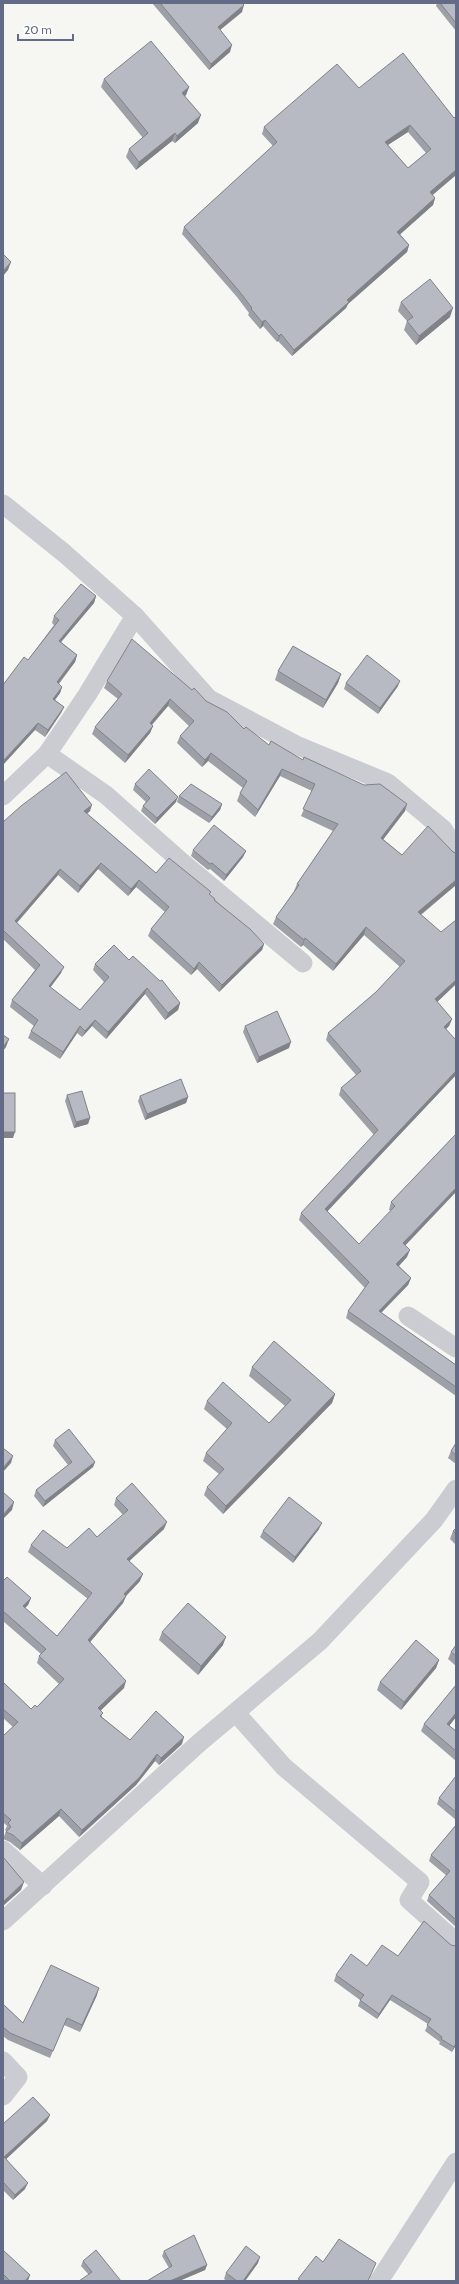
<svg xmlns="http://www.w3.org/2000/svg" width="459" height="2284" font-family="Cabin,sans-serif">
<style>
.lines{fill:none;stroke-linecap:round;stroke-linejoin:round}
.minor{stroke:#cbccd1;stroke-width:19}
.wall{fill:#9ea0a8;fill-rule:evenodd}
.shaded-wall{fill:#818288}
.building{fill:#b8bac3;stroke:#818288;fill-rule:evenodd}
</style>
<rect width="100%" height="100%" fill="#f6f7f3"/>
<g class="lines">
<g class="minor">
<polyline points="3,504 64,553 135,616 209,699 296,745 388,783 443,829 456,850"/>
<polyline points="47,754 106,795 184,864 303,963"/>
<polyline points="3,796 47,754 87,695 135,616"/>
<polyline points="408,1316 456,1348"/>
<polyline points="236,1713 284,1767 420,1882 409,1900 456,1942"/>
<polyline points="3,1850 43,1886"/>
<polyline points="3,1921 199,1743 320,1641 434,1520 456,1489"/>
<polyline points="3,2061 18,2077 3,2096"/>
<polyline points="379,2281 456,2162"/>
</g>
</g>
<g class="wall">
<polygon points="152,3 242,3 242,12 220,30 230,52 209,70"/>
<polygon points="437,3 456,3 456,31 436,6"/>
<polygon points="104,79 189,87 186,95 185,96 198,123 175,143 172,141 136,170 126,157 129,149 143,138 101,87"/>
<path d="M359,88l95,30 2,-2v59l-24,20 3,3 -2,7 -33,29 9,11 -2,7 -59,52 -2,4 -54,48 -14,-15 -1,1 -14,-16 -3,3 -12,-14 1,-2 -12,-16 -55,-63 2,-7 89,-81 -11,-12 2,-7zM408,132l18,21 -18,15 -20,-23z"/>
<polygon points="401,302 450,317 416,345 404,330 407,321 398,311"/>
<polygon points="96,596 94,603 61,642 77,655 75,662 59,684 62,687 60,693 55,700 64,707 61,713 45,737 35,730 28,660 54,625 52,623 54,616"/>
<polygon points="278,671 341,674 338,683 323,708 275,680"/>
<polygon points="107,681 192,690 206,701 244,729 269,745 303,760 405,811 383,839 402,855 456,885 421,915 456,984 437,1002 452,1019 449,1026 446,1029 456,1075 327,1211 359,1244 391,1211 389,1210 391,1202 456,1134 405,1245 407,1257 399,1266 411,1278 408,1285 381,1313 456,1365 456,1396 346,1318 348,1311 365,1288 299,1220 301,1213 374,1135 339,1095 341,1088 356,1075 326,1040 328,1033 376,992 400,967 364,935 333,971 303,945 301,947 273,924 276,917 295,891 294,891 297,884 333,831 301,816 312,791 280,776 255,817 237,801 240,793 243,788 208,761 202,767 177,743 180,736 189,726 168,706 152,725 153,726 150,733 125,763 92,734 95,727 118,699 104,688"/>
<polygon points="346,683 398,686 378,714 344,689"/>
<polygon points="135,784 176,802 155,824 141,811 143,806 146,802 133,790"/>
<polygon points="179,796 222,804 220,810 209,823 177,802"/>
<polygon points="90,811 87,814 156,873 210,895 215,899 215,900 264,944 262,950 219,992 197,969 191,975 148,936 151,929 165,912 136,887 128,896 98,869 78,893 58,875 17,923 61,973 50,988 80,1010 104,982 93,970 95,964 129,960 180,1003 178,1010 165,1020 145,994 106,1039 92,1026 82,1037 77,1033 60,1059 28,1038 31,1031 34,1026 10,1007 12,1000 35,970 3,939 3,822"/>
<polygon points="193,850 246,851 243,857 224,881 210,869 208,870 191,856"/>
<polygon points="245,1026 289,1048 257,1063 243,1032"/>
<polygon points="67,1095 90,1118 88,1124 74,1128 65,1101"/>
<polygon points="140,1096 188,1097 186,1103 145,1120 138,1101"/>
<polygon points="252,1367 335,1394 332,1403 223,1514 204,1495 207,1487 219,1474 203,1461 206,1453 227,1429 204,1409 207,1401 269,1423 285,1406 249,1376"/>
<polygon points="55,1440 95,1462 93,1467 43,1507 34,1496 36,1490 68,1465 53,1446"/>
<polygon points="456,1443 456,1464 448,1458 451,1451"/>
<polygon points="116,1498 164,1529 129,1561 140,1581 126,1596 123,1603 90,1642 124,1688 101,1710 102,1717 130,1740 182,1744 159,1765 155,1761 136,1785 79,1837 59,1816 20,1850 10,1842 3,1839 6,1831 5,1830 7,1826 3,1822 3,1736 13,1727 3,1718 3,1682 31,1709 37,1707 59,1684 37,1663 39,1656 41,1654 3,1621 3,1581 31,1598 28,1605 25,1608 57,1636 88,1599 28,1552 31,1545 67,1548 97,1537 123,1515 114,1505"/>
<polygon points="456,1528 456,1545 450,1539 453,1531"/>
<polygon points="319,1529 293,1563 260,1537 263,1531"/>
<polygon points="162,1632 223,1645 198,1675 159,1640"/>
<polygon points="456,1645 456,1666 448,1659 451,1652"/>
<polygon points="439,1660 436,1668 401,1710 377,1690 380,1682"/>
<polygon points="456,1685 456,1717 449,1726 456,1731 456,1761 421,1731 424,1724"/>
<polygon points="456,1776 456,1820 437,1804 439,1798"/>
<polygon points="456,1825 456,1927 427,1901 429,1895 447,1876 429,1861 431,1855"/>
<polygon points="451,1945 456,1946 456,2045 452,2052 439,2044 440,2042 425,2031 428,2024 390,2000 377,2019 358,2006 360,2000 334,1981 336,1975 398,1956"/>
<polygon points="97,1995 80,2032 64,2025 50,2058 8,2040 3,2036 3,2004 23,2023"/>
<polygon points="50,2115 47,2121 6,2159 25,2189 13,2200 3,2190 3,2124"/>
<polygon points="3,2250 28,2281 3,2281"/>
<polygon points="164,2251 207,2265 205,2270 179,2281 147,2281 169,2268 162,2256"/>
<polygon points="83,2261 121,2281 89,2275 81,2266"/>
<polygon points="258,2263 245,2281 227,2281 224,2279 226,2273"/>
</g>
<g class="shaded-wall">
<polygon points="244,5 242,12 215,34 218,27"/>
<polygon points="232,45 230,52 209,70 211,64"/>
<polygon points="189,87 186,95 179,101 182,93"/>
<polygon points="201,115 198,123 175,143 177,136"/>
<polygon points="410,125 408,132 383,148 385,142"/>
<polygon points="175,133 172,141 136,170 139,162"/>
<polygon points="456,170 456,175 428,199 430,192"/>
<polygon points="435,198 433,205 395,239 397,232"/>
<polygon points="409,245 407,252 348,304 346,308 292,356 294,350 347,300"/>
<polygon points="11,262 8,270 3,276 3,271"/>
<polygon points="453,308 450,317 416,345 419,336"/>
<polygon points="265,320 263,326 260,329 262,322"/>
<polygon points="281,334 278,341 277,342 279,336"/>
<polygon points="96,596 94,603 56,648 59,641"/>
<polygon points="77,655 75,662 54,689 57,682"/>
<polygon points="341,674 338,683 323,708 326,700"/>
<polygon points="400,681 398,686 378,714 380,708"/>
<polygon points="62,687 60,693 51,705 53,699"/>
<polygon points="170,699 168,706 147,730 150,723"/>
<polygon points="64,707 61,713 45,737 48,730"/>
<polygon points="38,723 35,730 3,765 3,761"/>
<polygon points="153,726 150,733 125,763 128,755"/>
<polygon points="211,753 208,761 202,767 205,760"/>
<polygon points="282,769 280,776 255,817 258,810"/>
<polygon points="178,797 176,802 155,824 157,818"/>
<polygon points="222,804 220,810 209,823 212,817"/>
<polygon points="407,804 405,811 379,845 381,838"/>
<polygon points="92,805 90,811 81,818 84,811"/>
<polygon points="246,851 243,857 224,881 226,875"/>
<polygon points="101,863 98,869 78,893 80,886"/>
<polygon points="60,869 58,875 12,928 15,921"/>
<polygon points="139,880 136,887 128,896 131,889"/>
<polygon points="456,880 456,885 415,919 418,912"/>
<polygon points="366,927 364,935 333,971 336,964"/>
<polygon points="305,938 303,945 301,947 304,940"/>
<polygon points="264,944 262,950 219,992 222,985"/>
<polygon points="199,962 197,969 191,975 194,969"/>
<polygon points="64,967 61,973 46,993 49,986"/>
<polygon points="456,980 456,984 433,1006 435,999"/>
<polygon points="147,988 145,994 106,1039 108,1032"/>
<polygon points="180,1003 178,1010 165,1020 168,1013"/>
<polygon points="452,1019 449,1026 441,1034 444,1027"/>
<polygon points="95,1020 92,1026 82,1037 85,1031"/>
<polygon points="80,1026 77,1033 60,1059 63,1052"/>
<polygon points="9,1039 6,1047 3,1051 3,1047"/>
<polygon points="291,1042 289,1048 257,1063 259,1057"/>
<polygon points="456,1071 456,1075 323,1216 325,1209"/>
<polygon points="188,1097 186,1103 145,1120 147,1114"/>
<polygon points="90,1118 88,1124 74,1128 76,1122"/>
<polygon points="3,1132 15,1132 13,1138 3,1138"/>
<polygon points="456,1188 456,1192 401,1250 403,1243"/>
<polygon points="410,1250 407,1257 394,1271 396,1264"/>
<polygon points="411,1278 408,1285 376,1318 379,1311"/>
<polygon points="335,1394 332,1403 223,1514 226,1506"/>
<polygon points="13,1456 11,1463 3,1472 3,1468"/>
<polygon points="95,1462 93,1467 43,1507 45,1501"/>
<polygon points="14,1502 12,1510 3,1519 3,1515"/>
<polygon points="167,1522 164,1529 124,1566 127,1559"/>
<polygon points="322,1523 319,1529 293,1563 295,1557"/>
<polygon points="143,1574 140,1581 126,1596 123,1603 86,1647 88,1640 124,1594"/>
<polygon points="31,1598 28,1605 20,1613 23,1606"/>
<polygon points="226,1637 223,1645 198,1675 201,1666"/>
<polygon points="439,1660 436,1668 401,1710 404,1702"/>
<polygon points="126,1681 124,1688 96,1715 98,1708"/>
<polygon points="456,1713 456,1717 445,1731 447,1724"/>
<polygon points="184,1737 182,1744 159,1765 161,1758"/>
<polygon points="157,1754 155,1761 136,1785 79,1837 82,1830"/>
<polygon points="61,1809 59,1816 20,1850 22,1843"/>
<polygon points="24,1882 21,1890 3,1906 3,1902"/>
<polygon points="99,1988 97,1995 80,2032 82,2025"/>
<polygon points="392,1995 390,2000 377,2019 379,2014"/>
<polygon points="456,2043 456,2045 452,2052 454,2047"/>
<polygon points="50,2115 47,2121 3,2162 4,2157"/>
<polygon points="28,2183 25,2189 13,2200 15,2195"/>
<polygon points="260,2257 258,2263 245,2281 243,2281"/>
<polygon points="207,2265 205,2270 179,2281 170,2281"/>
<polygon points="30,2275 28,2281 25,2281"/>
</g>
<g class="building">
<polygon points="160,3 242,3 244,5 218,27 232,45 211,64"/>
<polygon points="440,3 456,3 456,23"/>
<polygon points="151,41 189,87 182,93 201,115 177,136 175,133 139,162 129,149 148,133 104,79"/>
<path d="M403,53l51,65 2,-2v54l-26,22 5,6 -38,34 12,13 -62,55 2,2 -55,48 -13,-16 -2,2 -14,-16 -3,2 -11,-13 1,-1 -13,-17 -55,-64 93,-85 -13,-15 73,-63 22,24zM410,125l21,24 -23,19 -23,-26z"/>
<polygon points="3,254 11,262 3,271"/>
<polygon points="430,279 453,308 419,336 407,321 413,317 401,302"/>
<polygon points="81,584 96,596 59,641 77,655 57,682 62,687 53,699 64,707 48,730 38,723 3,761 3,685 24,657 28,660 59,620 54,616"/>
<polygon points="132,639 192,690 194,688 206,701 227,712 244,729 246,727 269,745 271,741 303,760 304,757 364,785 380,784 407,804 381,838 402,855 428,826 453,852 456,853 456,880 418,912 441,932 456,920 456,980 435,999 452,1019 444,1027 456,1040 456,1071 325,1209 359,1244 395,1206 391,1202 456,1134 456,1188 403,1243 410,1250 396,1264 411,1278 379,1311 456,1365 456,1387 348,1311 369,1282 301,1213 378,1130 341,1088 361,1071 328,1033 376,992 405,961 366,927 336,964 305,938 304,940 276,917 299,885 297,884 338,824 303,809 315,784 282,769 258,810 240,793 247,781 211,753 205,760 180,736 194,721 170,699 150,723 153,726 128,755 95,727 122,694 107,681"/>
<polygon points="293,646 341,674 326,700 278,671"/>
<polygon points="367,655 400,681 380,708 346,683"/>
<polygon points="149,769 178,797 157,818 143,806 150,798 135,784"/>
<polygon points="66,772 92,805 84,811 156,873 169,858 211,892 209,894 215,899 214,900 250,929 264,944 222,985 199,962 194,969 151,929 169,907 139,880 131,889 101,863 80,886 60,869 15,921 64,967 49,986 80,1010 109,977 95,964 114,945 129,960 133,956 160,981 162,980 180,1003 168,1013 147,988 108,1032 95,1020 85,1031 80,1026 63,1052 31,1031 38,1020 12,1000 40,965 4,931 3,932 3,822 21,806"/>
<polygon points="191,784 222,804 212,817 179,796"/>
<polygon points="214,825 246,851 226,875 212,863 210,864 193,850"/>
<polygon points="277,1011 291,1042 259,1057 245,1026"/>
<polygon points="3,1035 9,1039 3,1047"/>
<polygon points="181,1079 188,1097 147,1114 140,1096"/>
<polygon points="82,1091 90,1118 76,1122 67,1095"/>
<rect x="3" y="1093" width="12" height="39"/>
<polygon points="274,1341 335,1394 226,1506 207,1487 224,1469 206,1453 232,1423 207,1401 223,1382 269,1423 291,1400 252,1367"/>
<polygon points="69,1429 95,1462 45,1501 36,1490 72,1462 55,1440"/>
<polygon points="456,1443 456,1455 451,1451"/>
<polygon points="3,1448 13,1456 3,1468"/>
<polygon points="132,1483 167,1522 127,1559 143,1574 124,1594 126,1596 88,1640 126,1681 98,1708 103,1713 100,1716 130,1740 156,1711 184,1737 161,1758 157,1754 139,1778 82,1830 61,1809 22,1843 13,1835 6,1832 11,1827 8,1823 11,1820 3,1813 3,1736 18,1722 3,1709 3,1682 31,1709 35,1705 37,1707 64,1679 39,1656 46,1649 3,1611 3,1581 7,1577 31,1598 23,1606 57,1636 92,1593 31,1545 43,1530 67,1548 89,1528 97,1537 128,1510 116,1498"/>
<polygon points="3,1492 14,1502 3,1515"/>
<polygon points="289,1497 322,1523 295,1557 263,1531"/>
<polygon points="456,1528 456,1533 453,1531"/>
<polygon points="188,1603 226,1637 201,1666 162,1632"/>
<polygon points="416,1640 439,1660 404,1702 380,1682"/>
<polygon points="456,1645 456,1656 451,1652"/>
<polygon points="456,1685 456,1713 447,1724 456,1731 456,1751 424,1724"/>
<polygon points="456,1776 456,1812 439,1798"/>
<polygon points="456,1825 456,1920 429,1895 450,1871 431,1855"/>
<polygon points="3,1857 24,1882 3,1902"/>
<polygon points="424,1921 451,1945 456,1946 456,2043 454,2047 441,2039 442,2037 427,2025 431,2019 392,1995 379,2014 360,2000 364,1995 336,1975 351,1954 367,1966 382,1945 398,1956"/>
<polygon points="51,1965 99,1988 82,2025 67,2018 53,2051 10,2033 3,2027 3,2004 23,2023"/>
<polygon points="33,2097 50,2115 4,2157 28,2183 15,2195 3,2182 3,2124"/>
<polygon points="194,2235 207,2265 170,2281 147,2281 172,2266 164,2251"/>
<polygon points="339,2239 376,2263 368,2281 299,2281 300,2280 298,2279 316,2256 323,2262"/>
<polygon points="246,2246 260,2257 243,2281 237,2281 226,2273"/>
<polygon points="3,2250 30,2275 25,2281 10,2281 3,2274"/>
<polygon points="96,2250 121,2281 79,2281 92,2272 83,2261"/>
</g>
<rect width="459" height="2284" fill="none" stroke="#636b87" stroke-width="8"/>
<path d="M18 34v6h55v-6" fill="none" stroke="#636b87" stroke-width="2"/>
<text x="24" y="34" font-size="12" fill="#636b87" stroke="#ffffff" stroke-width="3" paint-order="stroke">20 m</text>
</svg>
